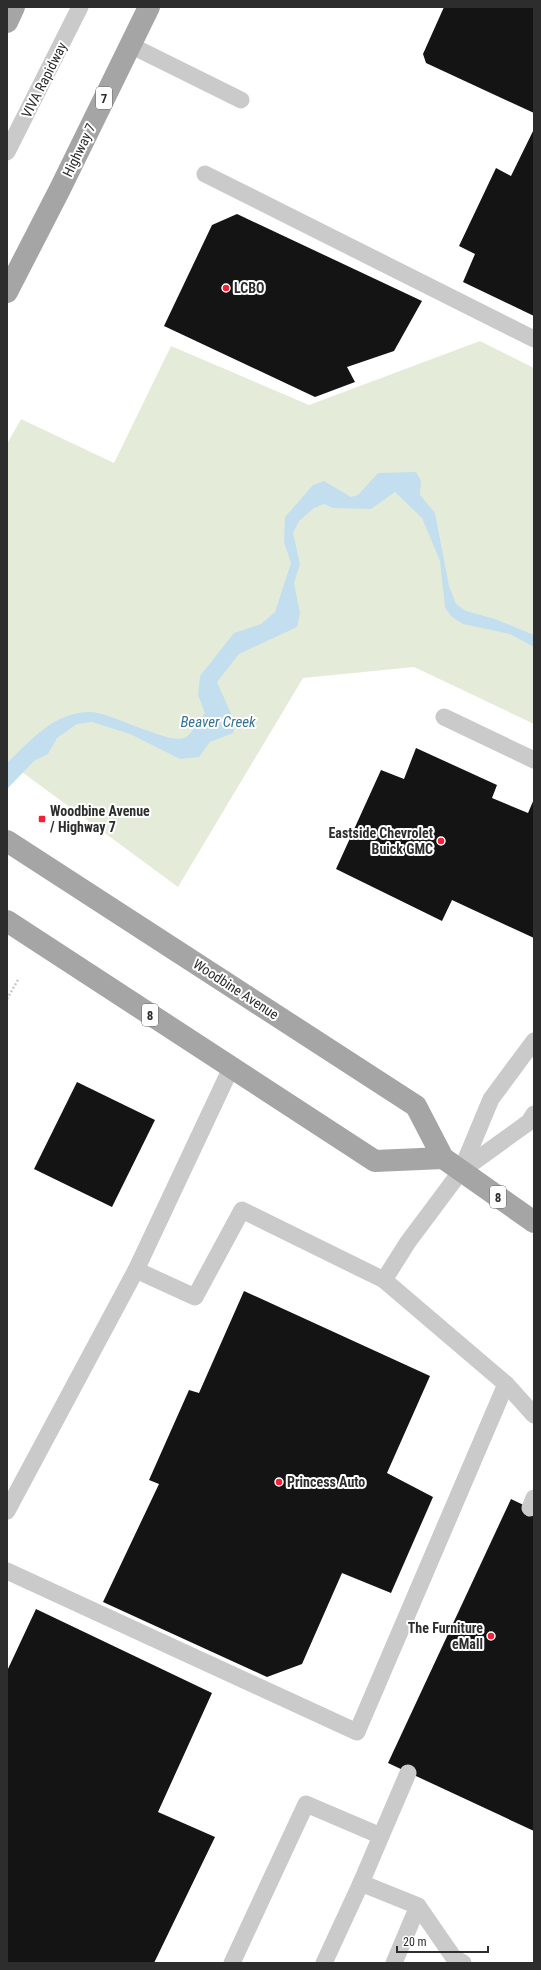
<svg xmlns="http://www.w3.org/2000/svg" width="541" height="1970" font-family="'Roboto Condensed',sans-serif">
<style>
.green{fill:#e4ecd9}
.water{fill:#c3deee}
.building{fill:#141414}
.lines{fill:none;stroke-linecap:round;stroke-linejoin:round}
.path{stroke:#cacaca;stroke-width:2.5;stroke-dasharray:2 2;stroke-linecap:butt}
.lane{stroke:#cacaca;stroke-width:17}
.primary{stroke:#a5a5a5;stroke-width:22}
.poi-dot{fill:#f32036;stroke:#fff;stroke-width:1.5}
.labels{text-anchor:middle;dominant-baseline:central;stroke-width:4;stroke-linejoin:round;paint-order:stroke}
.shield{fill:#fff;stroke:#6c6c6c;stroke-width:1}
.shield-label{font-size:13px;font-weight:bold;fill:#2d2d2d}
.street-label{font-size:14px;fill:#2d2d2d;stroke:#fff}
.poi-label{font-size:14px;font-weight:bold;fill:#2d2d2d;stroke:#fff;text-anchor:start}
.water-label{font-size:15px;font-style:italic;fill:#357295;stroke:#fff}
</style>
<rect width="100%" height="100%" fill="#fff"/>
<polygon class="green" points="480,341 534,368 534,724 414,667 303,678 178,887 7,761 7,444 21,419 114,463 171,346 309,405"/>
<path class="water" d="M416,472l5,9 -1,14 15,18 14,73 7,18 10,7 29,8 39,16v12l-24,-13 -47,-10 -11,-7 -7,-9 -5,-47 -18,-43 -27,-26 -24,17 -38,-1 -9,-4 -10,4 -15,13 -6,12 7,31 -6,19 6,30 -3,14 -58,27 -22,28 19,43 -3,8 -23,9 -11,15 -19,2 -50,-25 -38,-12 -15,2 -20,14 -9,16 -14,7 -27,28v-26c24,-23 47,-51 83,-51 22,0 82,35 96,25 7,-5 13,-17 19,-24l-7,-18 2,-19 34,-43 27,-9 14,-12 16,-49 -7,-21 1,-25 28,-32 11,-4 27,16 7,-2 20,-22z"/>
<g class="building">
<polygon points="444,7 534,7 534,113 426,63 423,54"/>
<polygon points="534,129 534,316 463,282 475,254 459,246 496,168 511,176"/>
<polygon points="237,214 422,301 394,351 347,367 355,382 315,397 164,326 212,225"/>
<polygon points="416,748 497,785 492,798 528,813 534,799 534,938 452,900 442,921 336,869 381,770 404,779"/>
<polygon points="77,1082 155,1120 112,1207 34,1169"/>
<polygon points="244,1291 430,1376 387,1473 433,1497 391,1593 342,1573 302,1664 267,1677 103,1602 159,1484 149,1480 189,1390 199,1393"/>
<polygon points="511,1499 534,1510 534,1831 388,1763"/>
<polygon points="36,1609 212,1693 158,1812 215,1837 154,1963 7,1963 7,1671"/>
</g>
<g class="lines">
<polyline class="path" points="7,999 19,978"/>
<g class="lane">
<polyline points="130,45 241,100"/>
<polyline points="7,152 80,7"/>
<polyline points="205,174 534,339"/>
<polyline points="444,717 534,760"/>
<polyline points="461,1171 529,1122 534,1114"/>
<polyline points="136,1270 195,1297 242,1210 384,1280"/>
<polyline points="506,1384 534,1415"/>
<polyline points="530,1508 534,1498"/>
<polyline points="7,1511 136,1270 231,1068"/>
<polyline points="7,1571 357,1732 506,1384 384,1280 408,1242 461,1171 491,1099 534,1041"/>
<polyline points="381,1836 408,1773"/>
<polyline points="418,1906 454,1958 463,1963"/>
<polyline points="232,1963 306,1804 381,1836 361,1883 418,1906 394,1963"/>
<polyline points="324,1963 361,1883"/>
</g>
<g class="primary">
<polyline points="7,22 14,7"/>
<polyline points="7,292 60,189 149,7"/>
<polyline points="7,841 416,1106 443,1158 534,1222"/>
<polyline points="7,921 375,1161 443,1158"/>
</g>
</g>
<g class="poi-dot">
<circle cx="226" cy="288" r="4"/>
<rect x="38" y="815" width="8" height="8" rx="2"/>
<circle cx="441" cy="841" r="4"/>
<circle cx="279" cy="1482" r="4"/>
<circle cx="491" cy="1636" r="4"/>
</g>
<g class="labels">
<g class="shield">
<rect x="96" y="87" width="16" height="22" rx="3"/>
<rect x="142" y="1004" width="16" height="22" rx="3"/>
<rect x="490" y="1186" width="16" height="22" rx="3"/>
</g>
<g class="shield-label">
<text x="104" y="98">7</text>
<text x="150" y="1015">8</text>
<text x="498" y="1197">8</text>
</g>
<g class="street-label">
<text transform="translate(44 80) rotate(-63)">VIVA Rapidway</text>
<text transform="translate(79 150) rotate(-64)">Highway 7</text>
<text transform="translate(236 989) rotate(33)">Woodbine Avenue</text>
</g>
<g class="poi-label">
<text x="234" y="288">LCBO</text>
<text x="50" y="811">Woodbine Avenue<tspan x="50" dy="16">/ Highway 7</tspan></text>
<text x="433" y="833" text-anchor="end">Eastside Chevrolet<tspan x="433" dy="16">Buick GMC</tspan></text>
<text x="287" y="1482">Princess Auto</text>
<text x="483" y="1628" text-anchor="end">The Furniture<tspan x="483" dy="16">eMall</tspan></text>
</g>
<g class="water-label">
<text x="218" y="722">Beaver Creek</text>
</g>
</g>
<rect width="541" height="1970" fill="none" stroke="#2d2d2d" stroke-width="16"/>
<path d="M397 1946v6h91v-6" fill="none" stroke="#2d2d2d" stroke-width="2"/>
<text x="403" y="1946" font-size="12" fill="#2d2d2d" stroke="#ffffff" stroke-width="3" paint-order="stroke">20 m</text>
</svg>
